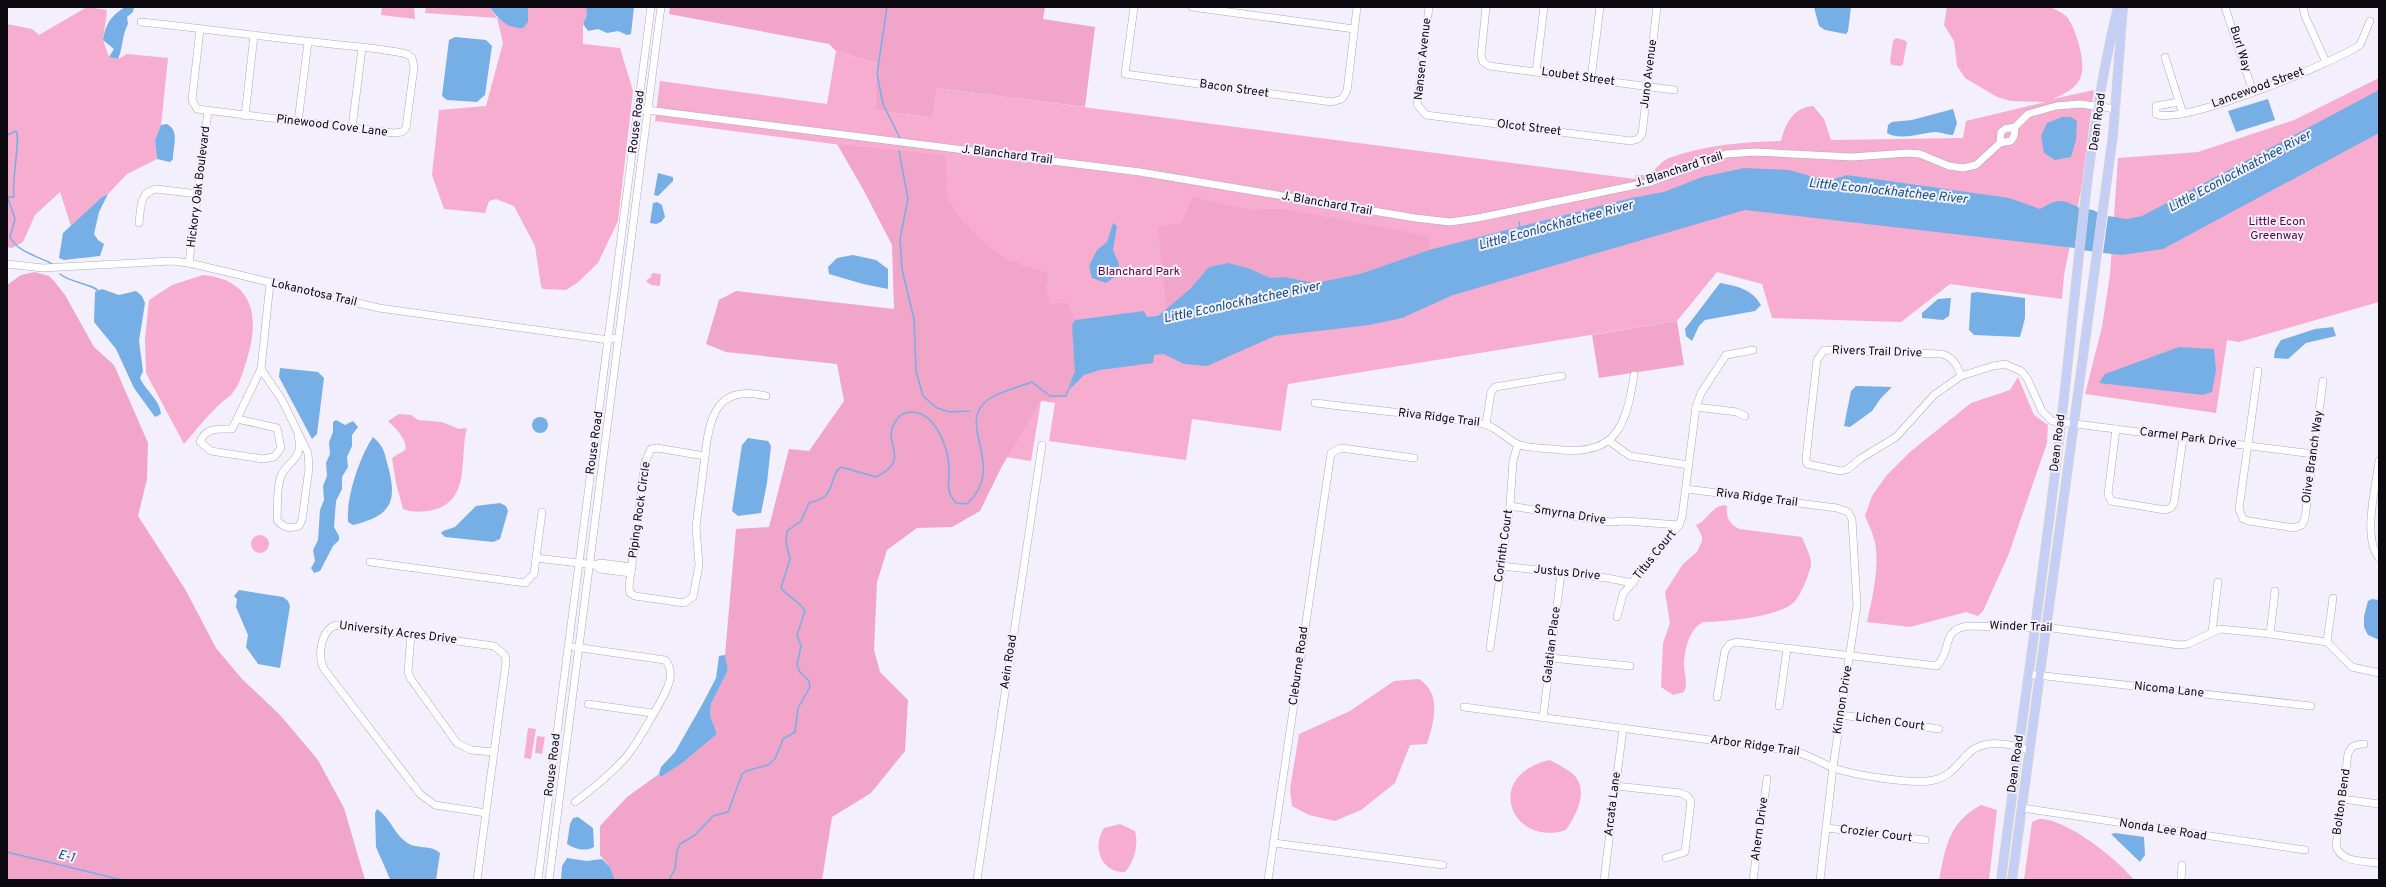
<svg xmlns="http://www.w3.org/2000/svg" width="2386" height="887" font-family="Overpass,sans-serif">
<style>
.green{fill:#f7add0}
.forest{fill:#f0a5c9}
.water{fill:#76afe6}
.lines{fill:none;stroke-linecap:round;stroke-linejoin:round}
.stream{stroke:#76afe6;stroke-width:1.5}
.minor-casing{stroke:#afaabb;stroke-width:8}
.major-casing{stroke:#d3d3d4;stroke-width:10}
.minor{stroke:#fff;stroke-width:7}
.major{stroke:#c4cef7;stroke-width:8}
.labels{text-anchor:middle;dominant-baseline:central;stroke-width:4;stroke-linejoin:round;paint-order:stroke}
.street-label{font-size:12px;fill:#0c0a10;stroke:#f3effd}
.park-label{font-size:12px;fill:#5d033c;stroke:#f3effd}
.water-label{font-size:13px;font-style:italic;fill:#0e4e80;stroke:#f3effd}
</style>
<rect width="100%" height="100%" fill="#f3effd"/>
<g class="green">
<polygon points="87,7 107,10 103,40 109,57 118,59 127,54 168,58 161,125 155,140 157,159 127,174 108,194 102,197 71,226 60,192 35,215 23,242 12,248 7,247 7,24 32,29 39,35"/>
<polygon points="382,7 414,7 415,19 381,15"/>
<polygon points="426,7 490,7 497,18 528,7 586,7 587,15 583,24 583,44 620,48 633,91 618,221 598,263 577,283 566,290 543,289 541,286 535,246 514,206 496,199 489,201 485,213 444,209 432,175 439,110 486,106 503,43 497,18 425,13"/>
<path d="M1947,7h104c5,3 12,6 16,10 9,12 19,45 14,59 -4,13 -18,18 -28,23l41,-9 -13,100 -17,85 -2,24 -112,-15 -49,38 -129,-4 -10,-34 -45,-12 -40,49 -389,63 -7,47 -89,-12 -6,41 -137,-19 6,-38 -14,-2 -10,60 -143,-22 39,-283 -272,-35 5,-40 167,23 9,-53 41,12 -2,47 58,8 4,-30 698,91 1,-4c20,2 19,-11 33,-17 36,-13 74,-16 112,-17 4,-16 12,-34 32,-35l11,13 7,21 132,-2 3,-17 79,-19 -34,-1 -14,-4 -32,-19 -8,-12 -3,-25 -10,-16z"/>
<polygon points="1896,38 1904,40 1907,42 1903,64 1901,66 1892,65 1890,62 1893,41"/>
<polygon points="2379,78 2379,302 2239,342 2227,340 2216,413 2085,394 2102,327 2110,275 2118,158 2198,152 2294,120"/>
<polygon points="652,273 661,274 660,286 651,285 646,281 651,277"/>
<path d="M203,275c51,5 57,42 44,84 -4,12 -7,26 -16,36 -3,3 -7,5 -10,8 -13,12 -25,27 -37,41l-38,-71 -1,-34 4,-39 23,-15z"/>
<path d="M2018,377l16,38 14,10 -1,18 -39,113 -25,55 -5,5 -12,-4 -56,15 -43,-5c5,-22 14,-61 7,-83 -2,-8 -6,-16 -9,-23l7,-20 14,-20 25,-25 60,-48 39,-13z"/>
<path d="M399,414l12,1 7,5 24,2 17,7 8,-1c-8,27 5,73 -34,82 -12,2 -18,3 -30,-1l-7,-26 -4,-25 13,-8c3,-11 -10,-22 -17,-29z"/>
<path d="M1724,505l3,1c-1,11 2,18 12,23l63,8c3,8 9,19 9,26 0,8 -11,34 -17,39 -14,15 -71,20 -91,20 -15,8 -19,30 -19,45 1,9 4,16 0,25l-11,3 -12,-8 2,-44 7,-20 -5,-31 18,-28 14,-12 5,-11v-5l-6,-11c12,-5 15,-18 28,-20z"/>
<circle cx="260" cy="544" r="9"/>
<path d="M1419,679c23,15 15,42 8,65l-17,1 -15,38 -34,27 -26,11 -26,-6 -17,-9 -2,-17 9,-55 51,-23 44,-30z"/>
<polygon points="528,728 536,729 531,759 524,758"/>
<polygon points="537,736 545,737 542,754 535,753"/>
<path d="M1550,760c7,4 15,8 22,13 18,16 5,41 -6,57 -55,18 -84,-55 -16,-70z"/>
<path d="M1981,805l16,5 -8,70h-50c7,-33 9,-57 42,-75z"/>
<path d="M2039,819c27,-1 79,41 95,61h-110l8,-58z"/>
<path d="M1120,824l15,7c4,14 -1,31 -10,41 -25,1 -33,-26 -21,-44z"/>
</g>
<g class="forest">
<polygon points="670,7 1045,7 1043,19 1095,27 1085,107 937,88 933,118 875,110 877,63 836,51 829,44 669,14"/>
<polygon points="837,144 930,154 945,154 947,197 960,218 981,240 1007,260 1048,273 1046,287 1050,304 1068,303 1075,320 1072,325 1075,374 1066,396 1040,401 1001,468 980,511 952,527 917,528 887,550 877,582 874,650 880,672 908,700 905,751 871,793 832,817 822,880 615,880 610,867 600,855 600,826 627,797 659,774 661,777 681,764 717,734 710,715 711,704 728,670 725,655 736,529 769,527 789,449 809,451 844,401 837,364 726,352 706,344 719,300 736,291 894,309 892,245 864,191"/>
<polygon points="1193,197 1250,210 1285,209 1408,232 1430,238 1429,250 1360,274 1315,283 1284,277 1270,278 1248,268 1228,263 1209,267 1190,289 1166,309 1158,227 1181,223"/>
<polygon points="35,272 49,276 54,281 65,295 94,347 114,365 148,443 147,479 138,516 185,589 216,648 242,679 280,715 318,760 344,808 365,880 7,880 7,285 21,275"/>
<polygon points="1677,321 1684,365 1599,378 1592,335"/>
</g>
<g class="water">
<path d="M125,7h9l-1,5 -6,5 1,7c-6,10 -5,24 -10,35l-9,-2 5,-8 -11,-9c3,-17 8,-24 22,-33z"/>
<path d="M490,7h38v15l-5,6c-15,1 -25,-9 -33,-21z"/>
<polygon points="586,7 634,7 631,34 627,35 618,31 607,33 598,29 588,31 583,24 587,15"/>
<polygon points="1814,7 1851,7 1848,31 1846,34 1825,30 1819,26"/>
<polygon points="455,37 486,40 492,46 485,95 477,102 447,100 442,96 449,40"/>
<polygon points="2379,90 2379,133 2163,249 2122,255 2103,253 2108,216 2127,219 2142,216"/>
<polygon points="2268,99 2275,120 2236,132 2228,111"/>
<path d="M1953,109l4,14 -4,12c-7,0 -12,-3 -18,-3 -15,1 -34,9 -48,1l1,-8 4,-3 20,-2z"/>
<polygon points="2062,117 2071,117 2077,121 2076,140 2071,157 2055,160 2044,153 2041,136 2047,123"/>
<path d="M167,124c13,7 6,22 6,35l-3,3 -13,-3 -2,-19 6,-15z"/>
<path d="M1744,168l45,2 39,11 19,-6 162,23 31,11c19,-11 21,-10 40,-1l-5,40 -330,-38 -292,85 -51,23 -33,7 -94,11 -68,30 -23,-2 -20,-10 -10,1 -1,8 -53,7 -16,5 -14,14 5,-15 -3,-49 3,-5 69,-9 3,6 11,-1 32,-27 19,-22 19,-4 20,5 22,10 14,-1 31,6 45,-9 69,-24 202,-52 33,-6 38,-15z"/>
<polygon points="658,173 673,177 673,181 658,196 654,195"/>
<polygon points="108,194 99,212 94,234 98,240 104,244 100,256 64,260 59,258 63,233 102,197"/>
<polygon points="657,202 662,205 665,217 661,222 656,224 650,223 653,203"/>
<polygon points="2086,209 2093,210 2103,215 2098,252 2080,250"/>
<polygon points="1113,223 1117,226 1113,250 1119,264 1116,276 1106,283 1092,278 1089,266 1097,250 1107,242"/>
<polygon points="853,255 876,260 888,269 888,289 863,284 829,274 828,267 837,258"/>
<path d="M1720,283c17,3 32,6 41,22l-6,6 -50,9 -6,6 -7,15 -6,-5 -1,-7z"/>
<path d="M102,289l17,6 17,-4 6,5 3,7 -6,38 4,30 -3,7c6,13 20,22 21,36l-6,3 -21,-29 -18,-39 -22,-27 1,-30z"/>
<polygon points="1977,292 2025,298 2025,318 2020,337 1974,335 1969,330 1971,293"/>
<polygon points="1951,298 1949,316 1943,320 1922,318 1922,313 1938,299"/>
<polygon points="2333,327 2336,336 2306,343 2288,359 2274,358 2275,350 2281,340 2315,329"/>
<polygon points="2179,347 2214,349 2216,370 2212,392 2203,395 2099,383 2105,374"/>
<polygon points="280,368 318,372 324,378 317,434 312,439 279,377"/>
<polygon points="1856,386 1892,387 1881,398 1872,411 1850,427 1844,426 1851,391"/>
<circle cx="540" cy="425" r="8"/>
<polygon points="336,420 345,425 353,421 358,427 352,435 352,446 347,457 348,467 342,477 342,489 336,501 334,527 339,536 339,540 333,546 320,571 314,573 311,568 315,561 313,550 318,540 320,510 324,500 323,486 327,476 326,463 330,454 329,442 333,432 333,422"/>
<path d="M373,437c12,11 11,15 15,29 10,37 2,50 -35,59l-5,-3c-2,-24 11,-64 25,-85z"/>
<polygon points="748,438 768,441 771,446 767,483 761,513 738,516 732,511 742,445"/>
<polygon points="500,503 506,506 508,511 500,539 493,542 445,537 441,533 443,531 455,527 476,506"/>
<polygon points="239,590 283,597 288,601 290,606 280,668 258,664 246,647 248,635 236,607 237,599 234,596"/>
<polygon points="2372,599 2379,600 2379,640 2368,635 2364,627 2364,616 2368,601"/>
<polygon points="725,655 728,670 711,704 710,715 717,734 681,764 661,777 659,774 661,767 675,752 703,703 716,678 719,656"/>
<path d="M377,809c13,8 17,25 29,33 10,8 24,2 34,11l-4,27 -46,-1 -14,-32 -1,-34z"/>
<path d="M578,817l15,11 1,19c-9,5 -19,2 -27,-3l3,-20 3,-6z"/>
<polygon points="2115,833 2144,837 2145,855 2140,862 2111,834"/>
<polygon points="567,858 587,861 602,859 610,867 615,880 561,880 562,866"/>
</g>
<g class="lines">
<g class="stream">
<polyline points="887,7 877,74 883,104 900,138"/>
<path d="M7,135l9,-4c5,4 -5,54 -2,66h-5l-1,2 7,20 -5,18c7,15 28,19 42,27"/>
<polyline points="899,151 908,199 900,239 902,269 914,319 916,371 923,396 937,408 950,412 969,411"/>
<polyline points="1519,222 1520,229"/>
<path d="M60,274c10,9 35,10 39,18"/>
<polyline points="7,852 122,880"/>
<path d="M669,880l6,-11 2,-18 3,-7 15,-9 18,-19 15,-4 14,-38 4,-3 22,-6 7,-6 8,-20 12,-7 3,-24 12,-21 -1,-6 -9,-9 -3,-7 4,-19 -4,-11 8,-24c-7,-11 -17,-14 -24,-23l9,-29 -4,-17 1,-11 14,-10 8,-18c4,-1 11,-3 15,-6 10,-7 7,-24 17,-30l35,10c37,-18 5,-33 19,-55 4,-6 8,-10 17,-10 23,1 35,33 37,53 1,16 -5,25 7,38l11,1c42,-39 -14,-80 22,-105 12,-8 30,-12 43,-17l18,14h16l9,-23"/>
</g>
<defs>
<g id="minor">
<polyline points="1134,7 1125,74 1332,102 1342,99 1347,91 1357,7"/>
<polyline points="1192,7 1354,29"/>
<polyline points="1429,7 1417,104 1426,115 1631,141 1638,139 1642,134 1657,7"/>
<polyline points="1486,7 1481,56 1483,62 1489,66 1674,90"/>
<polyline points="2225,7 2253,92"/>
<polyline points="2303,7 2305,16 2326,62"/>
<path d="M141,22c58,6 115,14 173,20 30,4 63,5 93,12l5,4 2,9 -8,61 -4,4 -8,1 -197,-24 -5,-9 8,-71"/>
<polyline points="2165,57 2183,114"/>
<polyline points="1536,72 1544,7"/>
<polyline points="1591,79 1600,7"/>
<path d="M2179,102l-23,4v8c26,12 177,-51 204,-69l10,-24"/>
<polyline points="639,109 1140,172 1415,218 1450,222 1478,218 1651,182 1726,154 1755,152 1852,157 1908,153 1920,154 1949,166 1963,168 1976,165 2000,143 2011,141 2014,136 2015,127"/>
<polyline points="245,116 254,35"/>
<polyline points="298,122 308,42"/>
<polyline points="352,128 362,48"/>
<polyline points="2000,143 2001,132 2005,129 2015,127 2028,114 2056,106 2080,104 2116,109"/>
<path d="M139,223c2,-15 0,-30 17,-34l42,5"/>
<polyline points="189,263 208,111"/>
<polyline points="7,264 43,268 172,261 189,263 379,308 609,340 614,338"/>
<path d="M261,369l21,31 26,53 1,15 -7,52 -3,6c-10,3 -15,2 -22,-6 1,-14 -1,-31 4,-44 7,-17 23,-14 17,-41"/>
<polyline points="2258,371 2239,509 2243,519 2249,521 2294,528 2302,525 2305,518 2323,381"/>
<path d="M1961,376c-4,-11 -7,-18 -19,-22l-118,-4 -7,10 -11,98 1,6 34,7 7,-2 12,-10 36,-22 38,-42 27,-19 32,-10 12,-2 16,7 6,7 15,33 10,10 262,33"/>
<path d="M1315,403c56,7 112,12 168,21 12,2 23,14 34,20 10,4 25,4 36,5 62,9 73,-21 81,-74"/>
<polyline points="1696,407 1737,412 1745,416"/>
<path d="M237,419l40,9 4,20 -7,9 -11,2 -52,-8 -11,-9c6,-15 18,-13 32,-13l29,-60 9,-86"/>
<polyline points="1486,424 1491,392 1495,387 1562,376"/>
<polyline points="2116,429 2108,494 2111,501 2165,510 2171,508 2174,503 2183,438"/>
<polyline points="1609,441 1630,456 1689,465"/>
<polygon points="657,448 705,456 696,527 699,565 693,597 684,603 635,596 630,593 629,587 645,462 651,449"/>
<path d="M705,456c4,-39 12,-72 61,-60"/>
<path d="M2379,461c-3,26 -17,76 0,97"/>
<polyline points="1686,489 1837,508 1848,512 1852,519 1857,605 1833,767 1820,880"/>
<polyline points="1510,506 1610,522 1625,521 1679,525"/>
<polyline points="536,558 595,565 600,569 631,573"/>
<polyline points="370,562 525,583 534,574 542,512"/>
<polyline points="595,565 600,563 632,567"/>
<polyline points="1502,566 1607,578 1633,583"/>
<polyline points="1617,617 1623,594 1679,525 1682,517 1696,407 1701,393 1726,355 1753,350"/>
<polyline points="2212,632 2218,582"/>
<polyline points="411,634 408,672 411,679 457,743 471,750 494,752"/>
<polyline points="2270,634 2275,591"/>
<polyline points="2327,642 2333,598"/>
<path d="M574,647l91,13c6,6 7,17 3,26 -5,13 -33,61 -42,71 -16,18 -32,31 -51,45"/>
<polyline points="1490,648 1510,506 1513,461 1518,444"/>
<polyline points="1551,658 1630,666"/>
<polyline points="2028,674 2311,706"/>
<path d="M1717,697l8,-47 5,-6 6,-2 201,24c16,-17 3,-35 30,-40l85,2 127,17 9,-1 32,-15 50,5 57,8 25,25 27,6"/>
<polyline points="588,704 652,713"/>
<polyline points="1779,706 1787,649"/>
<path d="M1464,707l328,44c16,3 27,11 42,17 20,7 80,17 100,12 15,-3 22,-14 33,-25 15,-17 44,-12 63,-4"/>
<polyline points="1841,715 1939,729"/>
<polyline points="1543,718 1561,573"/>
<path d="M2364,744c-9,1 -13,1 -16,10l-12,92c5,17 29,15 43,17"/>
<polyline points="1616,786 1681,793 1687,796 1691,801 1685,852 1666,858"/>
<polyline points="2342,799 2379,804"/>
<polyline points="2022,808 2305,850"/>
<polyline points="1827,828 1925,840"/>
<polyline points="1274,843 1443,865"/>
<path d="M477,880l29,-218 -1,-7 -11,-9 -157,-21c-16,4 -20,30 -13,44l96,125 15,11 51,8"/>
<polyline points="538,880 651,7"/>
<polyline points="549,880 661,7"/>
<polyline points="977,880 1042,445"/>
<polyline points="1268,880 1331,453 1341,448 1414,458"/>
<polyline points="1604,880 1623,728"/>
<polyline points="1753,880 1767,779"/>
<polyline points="2181,880 2182,865"/>
</g>
<g id="major">
<path d="M2001,880c21,-164 46,-327 64,-492 14,-125 23,-259 53,-381"/>
<polyline points="2012,880 2113,135 2123,7"/>
</g>
</defs>
<use href="#minor" class="minor-casing"/>
<use href="#major" class="major-casing"/>
<use href="#minor" class="minor"/>
<use href="#major" class="major"/>
</g>
<g class="labels">
<g class="street-label">
<text transform="translate(2240 49) rotate(73)">Burl Way</text>
<text transform="translate(1423 59) rotate(-84)">Nansen Avenue</text>
<text transform="translate(1649 74) rotate(-83)">Juno Avenue</text>
<text transform="translate(1578 77) rotate(8)">Loubet Street</text>
<text transform="translate(2258 88) rotate(-20)">Lancewood Street</text>
<text transform="translate(1234 89) rotate(8)">Bacon Street</text>
<text transform="translate(637 122) rotate(-83)">Rouse Road</text>
<text transform="translate(2098 122) rotate(-82)">Dean Road</text>
<text transform="translate(332 126) rotate(7)">Pinewood Cove Lane</text>
<text transform="translate(1529 128) rotate(7)">Olcot Street</text>
<text transform="translate(1007 155) rotate(7)">J. Blanchard Trail</text>
<text transform="translate(1679 170) rotate(-18)">J. Blanchard Trail</text>
<text transform="translate(199 187) rotate(-83)">Hickory Oak Boulevard</text>
<text transform="translate(1327 204) rotate(10)">J. Blanchard Trail</text>
<text transform="translate(314 293) rotate(13)">Lokanotosa Trail</text>
<text transform="translate(1877 352) rotate(2)">Rivers Trail Drive</text>
<text transform="translate(1439 418) rotate(7)">Riva Ridge Trail</text>
<text transform="translate(2188 438) rotate(7)">Carmel Park Drive</text>
<text transform="translate(595 443) rotate(-82)">Rouse Road</text>
<text transform="translate(2058 443) rotate(-83)">Dean Road</text>
<text transform="translate(2313 457) rotate(-82)">Olive Branch Way</text>
<text transform="translate(1757 498) rotate(7)">Riva Ridge Trail</text>
<text transform="translate(640 510) rotate(-82)">Piping Rock Circle</text>
<text transform="translate(1570 515) rotate(9)">Smyrna Drive</text>
<text transform="translate(1504 546) rotate(-82)">Corinth Court</text>
<text transform="translate(1655 555) rotate(-51)">Titus Court</text>
<text transform="translate(1567 573) rotate(6)">Justus Drive</text>
<text transform="translate(2021 627) rotate(2)">Winder Trail</text>
<text transform="translate(398 633) rotate(7)">University Acres Drive</text>
<text transform="translate(1552 645) rotate(-83)">Galatian Place</text>
<text transform="translate(1009 662) rotate(-81)">Aein Road</text>
<text transform="translate(1299 666) rotate(-82)">Cleburne Road</text>
<text transform="translate(2169 690) rotate(6)">Nicoma Lane</text>
<text transform="translate(1843 700) rotate(-81)">Kinnon Drive</text>
<text transform="translate(1890 722) rotate(8)">Lichen Court</text>
<text transform="translate(1755 746) rotate(8)">Arbor Ridge Trail</text>
<text transform="translate(2016 764) rotate(-82)">Dean Road</text>
<text transform="translate(553 765) rotate(-83)">Rouse Road</text>
<text transform="translate(2342 802) rotate(-82)">Bolton Bend</text>
<text transform="translate(1613 804) rotate(-83)">Arcata Lane</text>
<text transform="translate(1760 829) rotate(-82)">Ahern Drive</text>
<text transform="translate(2163 830) rotate(9)">Nonda Lee Road</text>
<text transform="translate(1876 834) rotate(7)">Crozier Court</text>
</g>
<g class="park-label">
<text x="2277" y="222">Little Econ<tspan x="2277" dy="14">Greenway</tspan></text>
<text x="1139" y="272">Blanchard Park</text>
</g>
<g class="water-label">
<text transform="translate(2240 172) rotate(-28)">Little Econlockhatchee River</text>
<text transform="translate(1888 192) rotate(6)">Little Econlockhatchee River</text>
<text transform="translate(1556 226) rotate(-15)">Little Econlockhatchee River</text>
<text transform="translate(1242 303) rotate(-12)">Little Econlockhatchee River</text>
<text transform="translate(66 857) rotate(14)">E-1</text>
</g>
</g>
<rect width="2386" height="887" fill="none" stroke="#0c0a10" stroke-width="16"/>
</svg>
